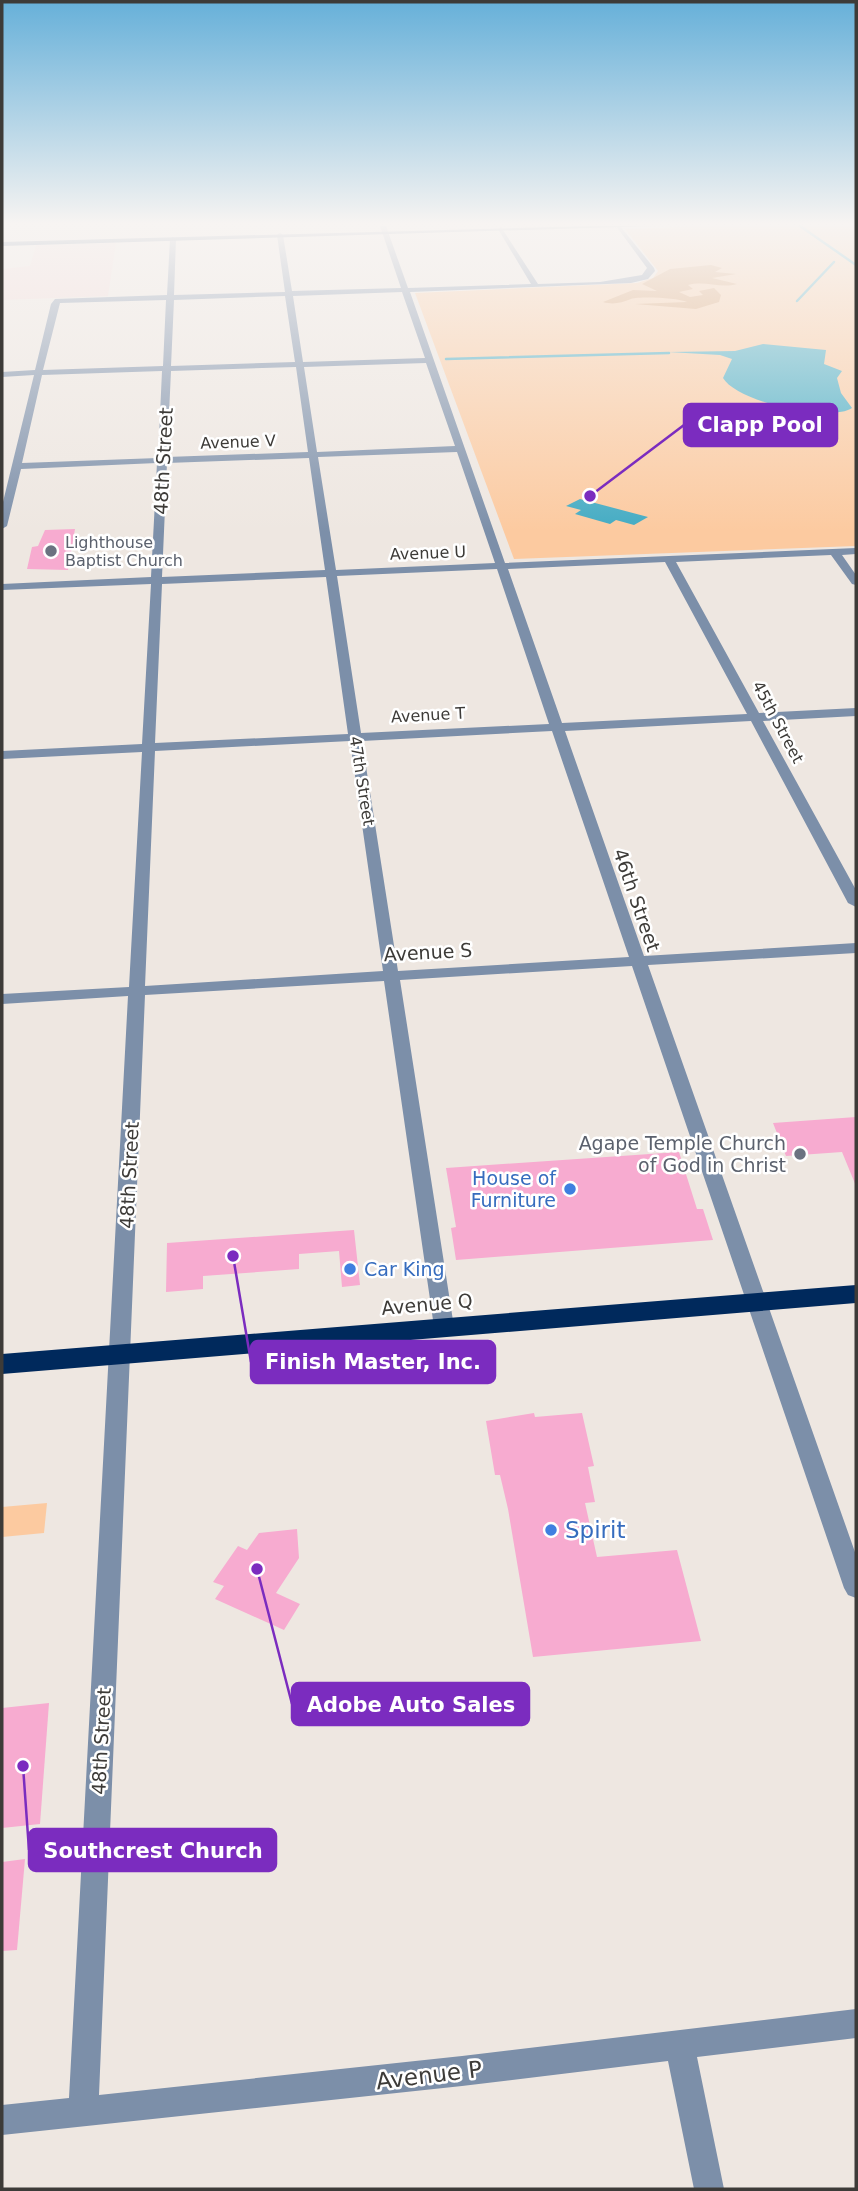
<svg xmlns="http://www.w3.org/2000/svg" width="858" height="2191" font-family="'DejaVu Sans',sans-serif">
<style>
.commercial{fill:#f2d7d6}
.green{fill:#fccaa0}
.forest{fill:#db9e69}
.water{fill:#43abc3}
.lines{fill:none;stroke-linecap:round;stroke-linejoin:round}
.stream{stroke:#43abc3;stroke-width:2.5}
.building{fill:#f7abd0}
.minor{fill:#7c8fa9;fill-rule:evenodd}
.major{fill:#234471;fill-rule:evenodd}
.highway{fill:#00295c;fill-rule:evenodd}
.worship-dot{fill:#6b7280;stroke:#fff;stroke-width:2.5}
.shop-dot{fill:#3f7fe0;stroke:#fff;stroke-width:2.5}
.labels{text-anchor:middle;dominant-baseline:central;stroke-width:5;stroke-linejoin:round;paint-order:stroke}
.far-street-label{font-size:16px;fill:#3d3b38;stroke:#fff}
.far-worship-label{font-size:16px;fill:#5b616d;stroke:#fff;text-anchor:start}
.street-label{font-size:19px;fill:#3d3b38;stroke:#fff}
.worship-label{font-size:19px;fill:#5b616d;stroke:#fff;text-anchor:end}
.shop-label{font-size:19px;fill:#366cbe;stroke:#fff;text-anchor:end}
.near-shop-label{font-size:23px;fill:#366cbe;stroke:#fff;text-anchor:start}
.near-street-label{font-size:23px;fill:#3d3b38;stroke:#fff}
.leader{fill:none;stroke:#7b2cbf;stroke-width:2.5}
.callout-dot{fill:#7b2cbf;stroke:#fff;stroke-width:2.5}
.callout{fill:#7b2cbf;stroke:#7b2cbf;stroke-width:2.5}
.callout-label{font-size:21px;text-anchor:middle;font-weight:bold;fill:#fff}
</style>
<rect width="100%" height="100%" fill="#eee7e1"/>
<polygon class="commercial" points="116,243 108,296 2,300 2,269 30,266 36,245"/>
<g class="green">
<polygon points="718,226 856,226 856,546 514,559 415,293 637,283 653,278 658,271 625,229"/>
<polygon points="47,1503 44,1533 2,1537 2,1507"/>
</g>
<path class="forest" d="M711,265l11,3 -7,4 21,2 -24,4 25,6c-17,5 -32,-4 -49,1l5,4 -14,3 11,5 13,-2 -4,-4 15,-3 7,7 -2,7 -23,7 -61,-5 52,-2c-9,-4 -46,-6 -56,-3 -10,4 -18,6 -28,3l30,-12 24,1 -15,-7 28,-15z"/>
<g class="water">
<path d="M763,344l63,6 -2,14 18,7 -5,7 4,15 11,15c-23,15 -115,-6 -129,-30l9,-19 -12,-4 -52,-3 67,-1z"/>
<polygon points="580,499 648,517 634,525 616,520 610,524 575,514 581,510 566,506"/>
</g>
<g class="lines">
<g class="stream">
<polyline points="800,226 856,265"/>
<polyline points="797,301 834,262"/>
<polyline points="446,359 669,353"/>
</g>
</g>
<g class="building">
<polygon points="75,529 68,570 27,569 32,547 38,546 45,530"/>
<polygon points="856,1117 856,1186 842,1152 786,1156 773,1123"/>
<polygon points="679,1152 697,1209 703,1209 713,1240 456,1260 451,1228 456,1227 446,1168"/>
<polygon points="354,1230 360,1285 342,1287 339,1251 299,1254 299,1269 203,1276 203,1289 166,1292 167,1243"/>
<polygon points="534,1413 535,1417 582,1413 594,1466 588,1467 595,1502 585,1503 597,1557 677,1550 701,1641 533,1657 508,1509 500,1475 495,1475 486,1421"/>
<polygon points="297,1529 299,1558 276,1593 300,1604 284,1630 215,1599 224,1586 213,1582 238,1546 247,1550 259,1533"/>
<polygon points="49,1703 40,1824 2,1828 2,1708"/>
<polygon points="25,1859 17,1950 2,1951 2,1862"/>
</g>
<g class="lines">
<path class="minor" d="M380,226h6l22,62 123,-4 -33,-55 3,-2 37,57 62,-2 42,-7 5,-7 -31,-42h4l34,42 1,3 -7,8 -17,4 -221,9 95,271 351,-15v6l-14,1 14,20v10l-4,-1 -21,-29 -155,7 83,151 97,-5v8l-93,5 93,169v17l-8,-4 -97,-182 -186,10 79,225 212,-13v10l-208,12 208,590v43l-8,-3 -4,-7 -212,-622 -232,14 54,347 -3,5 -7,3 -7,-3 -3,-5 -50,-346 -239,14 -46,1100 363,-39 394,-47v29l-159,19 27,132h-30l-26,-128 -206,25 -460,49v-30l67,-7 59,-1102 -126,8v-10l127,-7 13,-235 -140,7v-8l140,-7 9,-160 -149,6v-6l149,-7 6,-114 -136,6 -14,57 -5,3v-23l32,-131 -32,2v-5l33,-2 16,-66 4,-5 112,-4 3,-56 3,-2 3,2 -2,56 111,-3 -8,-57 3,-2 3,2 9,56 109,-3zM402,292l23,66 -122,4 -10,-66zM285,296l10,66 -124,4 3,-66zM166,300l-3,66 -120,4 17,-67zM426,363l29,83 -138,6 -13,-85zM296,367l12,85 -141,5 4,-86zM162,371l-4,87 -136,5 20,-88zM457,452l38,111 -159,7 -18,-113zM309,458l16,112 -163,7 5,-114zM665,562l82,152 -185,9 -54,-154zM497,569l52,155 -188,9 -24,-157zM326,577l22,157 -193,9 7,-159zM552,731l77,226 -231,14 -36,-230zM350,741l33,230 -238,15 10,-235z"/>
<polygon class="major" points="589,226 652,226 2,246 2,242"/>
<polygon class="highway" points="856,1285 856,1303 2,1374 2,1354"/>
</g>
<linearGradient id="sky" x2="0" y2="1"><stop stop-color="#66b0d9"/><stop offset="0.42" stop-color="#f7f4f2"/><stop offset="1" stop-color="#f7f4f2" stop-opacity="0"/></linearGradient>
<rect width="858" height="532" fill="url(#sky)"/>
<g class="worship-dot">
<circle cx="51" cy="551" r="7"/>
<circle cx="800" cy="1154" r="7"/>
</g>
<g class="shop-dot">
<circle cx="570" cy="1189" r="7"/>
<circle cx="350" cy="1269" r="7"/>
<circle cx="551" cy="1530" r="7"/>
</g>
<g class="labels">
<g class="far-street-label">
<text transform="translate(238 442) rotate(-2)">Avenue V</text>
<text transform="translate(428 553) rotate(-2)">Avenue U</text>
<text transform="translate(428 715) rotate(-3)">Avenue T</text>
<text transform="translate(778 722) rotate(62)">45th Street</text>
<text transform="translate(362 781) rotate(81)">47th Street</text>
</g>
<g class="far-worship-label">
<text x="65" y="542">Lighthouse<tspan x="65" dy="18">Baptist Church</tspan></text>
</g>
<g class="street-label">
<text transform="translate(163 461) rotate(-87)">48th Street</text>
<text transform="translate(637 900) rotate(71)">46th Street</text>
<text transform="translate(428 952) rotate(-3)">Avenue S</text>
<text transform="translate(129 1175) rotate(-87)">48th Street</text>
<text transform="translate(427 1304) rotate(-5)">Avenue Q</text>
<text transform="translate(101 1741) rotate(-87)">48th Street</text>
</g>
<g class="worship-label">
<text x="786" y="1143">Agape Temple Church<tspan x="786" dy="22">of God in Christ</tspan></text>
</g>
<g class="shop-label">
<text x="556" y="1178">House of<tspan x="556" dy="22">Furniture</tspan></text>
<text x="364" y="1269" text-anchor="start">Car King</text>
</g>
<g class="near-shop-label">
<text x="565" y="1530">Spirit</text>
</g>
<g class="near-street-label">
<text transform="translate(429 2075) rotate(-7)">Avenue P</text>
</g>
</g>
<path class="leader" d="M590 496L684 425M233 1256L251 1362M257 1569L292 1704M23 1766L29 1850"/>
<g class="callout-dot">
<circle cx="590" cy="496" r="7"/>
<circle cx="233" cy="1256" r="7"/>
<circle cx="257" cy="1569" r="7"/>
<circle cx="23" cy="1766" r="7"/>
</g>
<g class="callout">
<rect x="684" y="404" width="153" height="42" rx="7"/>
<rect x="251" y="1341" width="244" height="42" rx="7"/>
<rect x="292" y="1683" width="237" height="42" rx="7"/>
<rect x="29" y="1829" width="247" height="42" rx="7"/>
</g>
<g class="callout-label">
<text x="760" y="432">Clapp Pool</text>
<text x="373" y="1369">Finish Master, Inc.</text>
<text x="411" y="1712">Adobe Auto Sales</text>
<text x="153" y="1858">Southcrest Church</text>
</g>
<rect width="858" height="2191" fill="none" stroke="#3d3b38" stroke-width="7"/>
</svg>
